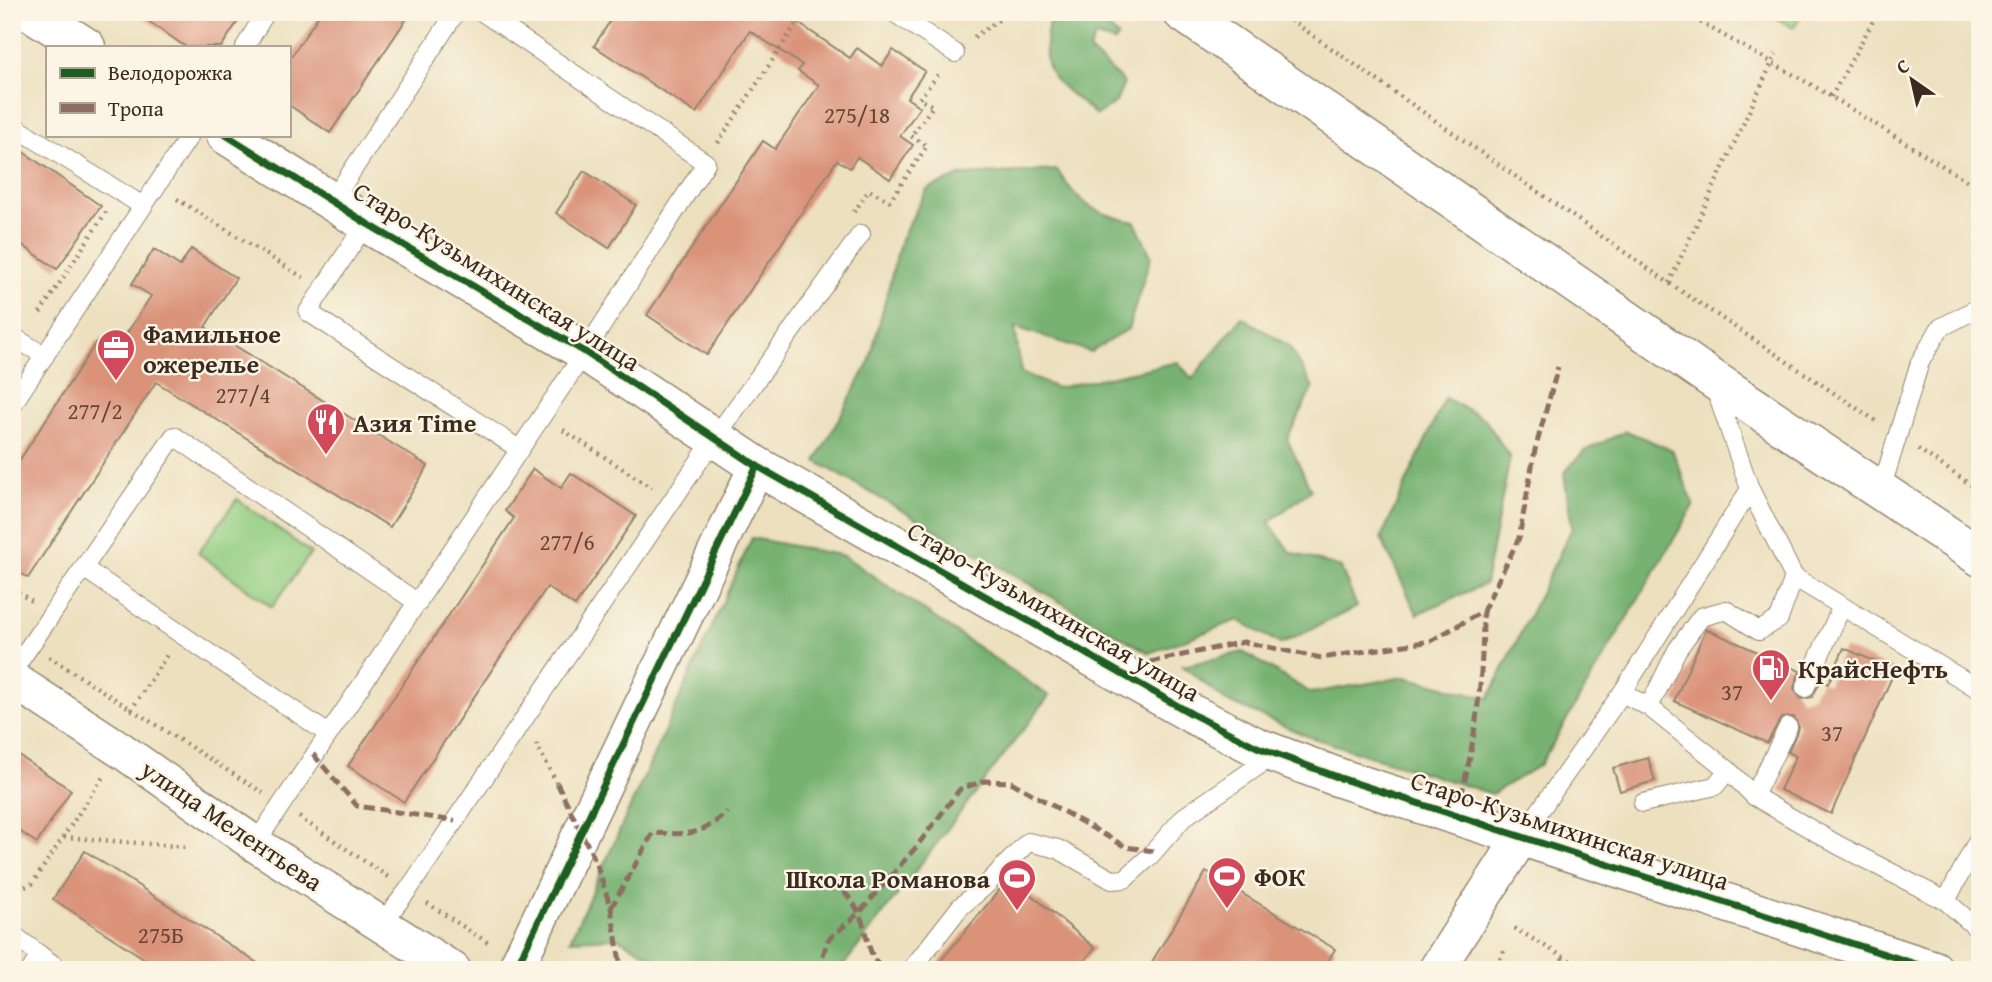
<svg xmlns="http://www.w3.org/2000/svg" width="1992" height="982" font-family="'Gentium Book Plus',serif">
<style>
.green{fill:#94cf84;stroke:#687c51;stroke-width:2}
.forest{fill:#77b272;stroke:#596e48;stroke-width:2}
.building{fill:#da9279}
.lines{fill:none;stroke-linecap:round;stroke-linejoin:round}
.service-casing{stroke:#94856e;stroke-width:20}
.minor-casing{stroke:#94856e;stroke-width:38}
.tertiary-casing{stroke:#94856e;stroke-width:41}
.secondary-casing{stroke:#94856e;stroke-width:41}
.path{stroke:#94856e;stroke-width:4.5;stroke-dasharray:2 5;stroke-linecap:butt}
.service{stroke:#fff;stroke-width:18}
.minor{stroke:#fff;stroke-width:35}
.tertiary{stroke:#fff;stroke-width:38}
.secondary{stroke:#fff;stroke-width:38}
.quiet{stroke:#8d6e63;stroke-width:5;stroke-dasharray:10 5;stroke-linecap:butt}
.cycleway-casing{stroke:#fcf5e5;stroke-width:11}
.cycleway{stroke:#1b5e20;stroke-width:7}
.labels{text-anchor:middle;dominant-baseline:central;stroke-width:5;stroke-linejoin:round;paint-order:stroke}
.number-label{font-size:23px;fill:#634435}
.street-label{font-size:26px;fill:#3b2a1e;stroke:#fcf5e5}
.poi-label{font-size:26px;font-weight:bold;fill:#3b2a1e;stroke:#fcf5e5;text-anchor:start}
</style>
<rect width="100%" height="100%" fill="#fcf5e5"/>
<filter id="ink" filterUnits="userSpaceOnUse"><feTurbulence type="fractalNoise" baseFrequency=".0143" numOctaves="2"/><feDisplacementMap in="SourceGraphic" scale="14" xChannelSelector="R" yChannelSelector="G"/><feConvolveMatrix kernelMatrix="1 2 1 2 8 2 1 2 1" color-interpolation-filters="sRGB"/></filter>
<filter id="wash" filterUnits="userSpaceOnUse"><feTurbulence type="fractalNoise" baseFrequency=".00686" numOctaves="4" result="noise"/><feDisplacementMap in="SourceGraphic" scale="28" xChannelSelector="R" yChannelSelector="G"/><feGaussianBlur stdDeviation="1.57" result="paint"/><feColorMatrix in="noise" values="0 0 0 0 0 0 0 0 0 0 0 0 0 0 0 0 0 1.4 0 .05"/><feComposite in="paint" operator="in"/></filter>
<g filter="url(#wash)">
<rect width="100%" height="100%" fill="#ece0bf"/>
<g class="green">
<polygon points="1767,12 1804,12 1793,28"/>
<polygon points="237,499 311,553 272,607 198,553"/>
</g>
<g class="forest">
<path d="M1051,12h44l23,25 -4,5 -19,-5 -6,13 35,33 -8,19 -20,13c-46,-39 -59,-39 -45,-103z"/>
<path d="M1057,170c22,35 37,43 78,52l16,34 -23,73 -37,23 -76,-25 6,46 36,15 121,-26 14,17 50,-62 47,29 24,41 -26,52 24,51 -42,32 21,30 51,16 16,39 -76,37 -43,-24 -89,33 -333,-192 53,-98 32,-124 26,-50 36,-14z"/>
<polygon points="1445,398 1485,419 1510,458 1485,584 1417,614 1381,538"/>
<polygon points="1626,431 1672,450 1694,505 1540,765 1492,794 1307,736 1226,701 1183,666 1243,652 1311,693 1405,677 1489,698 1572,528 1564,473 1584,451"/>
<polygon points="752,538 844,556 1049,696 840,970 676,970 618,938 570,940"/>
</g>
<g id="blocks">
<g class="building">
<polygon points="135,12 244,12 221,47 186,47"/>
<polygon points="321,12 411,12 330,133 289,105 289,60"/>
<polygon points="616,12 782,12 850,58 857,48 882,66 893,50 925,71 907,98 920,107 900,136 913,145 890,179 857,157 850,168 837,160 707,355 647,315 763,141 775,149 819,85 798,71 802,65 750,31 696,113 594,46"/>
<polygon points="12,144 101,206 57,269 12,238"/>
<polygon points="584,171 636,205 609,248 556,213"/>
<polygon points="154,249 180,266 191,249 236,278 205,327 428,466 390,527 156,382 28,578 12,568 12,472 97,341 114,353 151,296 132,284"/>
<polygon points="533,469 561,488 571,473 636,516 575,606 547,587 404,802 348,766 514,518 505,511"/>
<polygon points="1706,629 1800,671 1794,688 1801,699 1812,697 1821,681 1828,684 1844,648 1895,670 1831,814 1780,790 1796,756 1788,752 1799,727 1794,717 1781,718 1767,743 1674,701"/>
<polygon points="12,751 71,790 37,843 12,826"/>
<polygon points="1648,758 1655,781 1620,791 1613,768"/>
<polygon points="85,851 268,970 162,970 53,899"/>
<polygon points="1206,872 1335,949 1323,970 1147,970"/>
<polygon points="1010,877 1095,948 1077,970 933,970"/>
</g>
</g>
</g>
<g filter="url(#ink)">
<use href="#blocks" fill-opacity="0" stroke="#94856e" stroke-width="2"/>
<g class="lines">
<defs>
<g id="service">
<polyline points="893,12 955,53"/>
<polyline points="245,47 266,12"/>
<polyline points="12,125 143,206"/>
<polyline points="333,200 456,12"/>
<polyline points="366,223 308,312 519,449"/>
<polyline points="12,336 45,356"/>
<polyline points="1715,388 1750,489 1794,577 1980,690"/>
<polyline points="12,405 190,135"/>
<polyline points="1881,490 1920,362 1940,328 1980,307"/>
<polyline points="85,569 327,733"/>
<polyline points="12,672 174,436 418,603"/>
<polyline points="1805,688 1842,606"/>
<polyline points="1622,693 1649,707 1728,770 1754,796 1838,845 1946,901 1980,836"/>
<polyline points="1649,707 1677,650 1701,617 1726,610 1759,631 1779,619 1794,577"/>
<polyline points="1754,796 1788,727"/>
<polyline points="1643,803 1715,786 1728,770"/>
<polyline points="1522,836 1622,693 1750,489"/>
<polyline points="255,844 585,352 706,163 482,12"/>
<polyline points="1946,901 1980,931"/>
<polyline points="382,923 408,890 714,439 861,234"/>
<polyline points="12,934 40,955"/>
<polyline points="31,970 40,955 61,970"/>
<polyline points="911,970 960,907 985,886 1028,842 1058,849 1112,880 1125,879 1150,856 1184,817 1274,755"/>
</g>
<g id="minor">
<polyline points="12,679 121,750 255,844 453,970"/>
<polyline points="515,970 757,466"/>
<polyline points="1436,970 1522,836"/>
</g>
<g id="tertiary">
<polyline points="31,12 86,47"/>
<polyline points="226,135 366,223 585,352 757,466 1192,714 1257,747 1340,778 1934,970"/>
</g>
<polyline id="secondary" points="1182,12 1711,378 1980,557"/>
</defs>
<use href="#service" class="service-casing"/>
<use href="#minor" class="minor-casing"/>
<use href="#tertiary" class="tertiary-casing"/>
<use href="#secondary" class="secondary-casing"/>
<g class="path">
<polyline points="1040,12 1043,13"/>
<polyline points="1279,12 1669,283 1876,421"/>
<polyline points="1682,12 1817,88 1980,189"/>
<polyline points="974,37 1010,12"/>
<polyline points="1831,97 1878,12"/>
<polyline points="718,143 804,12"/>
<polyline points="177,199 304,278"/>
<polyline points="854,212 869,190 890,201 927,146 911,136 933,106 919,99 941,71"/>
<polyline points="1669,283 1776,54"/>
<polyline points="40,313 106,212"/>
<polyline points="563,430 652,488"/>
<polyline points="1918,449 1980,491"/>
<polyline points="12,589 32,601"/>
<polyline points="49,657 263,793"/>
<polyline points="131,710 169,652"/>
<polyline points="536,744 557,783"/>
<polyline points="299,817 388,877"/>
<polyline points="64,837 187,847"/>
<polyline points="12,892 32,884 103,777"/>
<polyline points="427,903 490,944"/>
<polyline points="1514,928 1586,970"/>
<polyline points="1562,958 1566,970"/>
<polyline points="621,968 621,970"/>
<polyline points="1498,970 1495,968 1504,951"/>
</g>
<use href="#service" class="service"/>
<use href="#minor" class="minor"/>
<use href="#tertiary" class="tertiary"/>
<use href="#secondary" class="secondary"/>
<g class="quiet">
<polyline points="1150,662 1244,642 1321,658 1431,641 1483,611 1519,538 1535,450 1558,367"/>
<polyline points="313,754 357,806 455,821"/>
<polyline points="557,783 595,860 611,908 621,968"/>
<path d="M1461,796c16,-62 22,-121 22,-185"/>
<path d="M844,892c28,28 16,55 39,78"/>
<path d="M611,908l42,-75c35,1 47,4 74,-21"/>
<polyline points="818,970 828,940 860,912 917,846 960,789 984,781 1011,782 1126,847 1154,851"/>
</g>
<defs>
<g id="cycleway">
<polyline points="226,135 366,223 585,352 757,466 1192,714 1257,747 1340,778 1934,970"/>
<polyline points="515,970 757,466"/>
</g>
</defs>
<use href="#cycleway" class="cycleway-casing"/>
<use href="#cycleway" class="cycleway"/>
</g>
</g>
<defs>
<symbol id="office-pin" viewBox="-11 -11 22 30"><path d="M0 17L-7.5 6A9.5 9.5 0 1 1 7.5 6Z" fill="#d1495b" stroke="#fcf5e5"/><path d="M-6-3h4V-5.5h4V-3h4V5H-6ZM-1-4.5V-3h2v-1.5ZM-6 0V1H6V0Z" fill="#fff"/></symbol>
<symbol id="restaurant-pin" viewBox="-11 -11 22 30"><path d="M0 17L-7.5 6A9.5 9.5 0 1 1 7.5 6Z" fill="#d1495b" stroke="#fcf5e5"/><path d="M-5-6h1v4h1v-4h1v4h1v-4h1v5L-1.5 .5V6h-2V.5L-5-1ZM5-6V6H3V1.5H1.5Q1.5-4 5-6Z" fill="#fff"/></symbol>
<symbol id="fuel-pin" viewBox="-11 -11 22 30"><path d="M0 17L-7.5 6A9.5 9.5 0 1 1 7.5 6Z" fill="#d1495b" stroke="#fcf5e5"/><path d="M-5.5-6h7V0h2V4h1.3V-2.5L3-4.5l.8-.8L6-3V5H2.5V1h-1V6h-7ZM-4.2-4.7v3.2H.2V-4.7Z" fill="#fff"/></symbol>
<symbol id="stadium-pin" viewBox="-11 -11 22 30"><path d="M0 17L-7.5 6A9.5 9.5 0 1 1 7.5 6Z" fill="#d1495b" stroke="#fcf5e5"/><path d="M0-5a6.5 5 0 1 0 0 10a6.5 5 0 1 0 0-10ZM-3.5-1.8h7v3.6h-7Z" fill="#fff"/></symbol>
</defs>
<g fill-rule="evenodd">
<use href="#office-pin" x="94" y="326" width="44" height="60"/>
<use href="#restaurant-pin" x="304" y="400" width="44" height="60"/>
<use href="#fuel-pin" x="1749" y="646" width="44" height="60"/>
<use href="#stadium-pin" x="1205" y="854" width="44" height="60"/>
<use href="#stadium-pin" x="995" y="856" width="44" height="60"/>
</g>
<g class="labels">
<g class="number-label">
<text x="857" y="114">275/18</text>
<text x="243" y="394">277/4</text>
<text x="95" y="410">277/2</text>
<text x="567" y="541">277/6</text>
<text x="1732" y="691">37</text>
<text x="1832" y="732">37</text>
<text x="161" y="934">275Б</text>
</g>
<g class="street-label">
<text transform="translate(497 276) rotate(32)">Старо-Кузьмихинская улица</text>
<text transform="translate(1054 611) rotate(30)">Старо-Кузьмихинская улица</text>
<text transform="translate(232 825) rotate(34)">улица Мелентьева</text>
<text transform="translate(1570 830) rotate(18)">Старо-Кузьмихинская улица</text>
</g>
<g class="poi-label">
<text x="143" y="333">Фамильное<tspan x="143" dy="30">ожерелье</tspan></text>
<text x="353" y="422">Азия Time</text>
<text x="1798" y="668">КрайсНефть</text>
<text x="1254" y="876">ФОК</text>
<text x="990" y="878" text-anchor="end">Школа Романова</text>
</g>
</g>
<rect width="1992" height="982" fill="none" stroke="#fcf5e5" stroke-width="42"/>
<rect x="46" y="46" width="245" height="91" fill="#fcf5e5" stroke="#afa495" stroke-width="2"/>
<rect x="60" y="68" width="35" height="10" fill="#1b5e20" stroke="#afa495" stroke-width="2"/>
<text x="108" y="80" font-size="21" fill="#3b2a1e">Велодорожка</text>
<rect x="60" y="103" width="35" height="10" fill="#8d6e63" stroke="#afa495" stroke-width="2"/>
<text x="108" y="116" font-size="21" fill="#3b2a1e">Тропа</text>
<g transform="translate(1912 80) rotate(326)" stroke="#fcf5e5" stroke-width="5" paint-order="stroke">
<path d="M0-5L12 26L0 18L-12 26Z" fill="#3b2a1e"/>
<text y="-10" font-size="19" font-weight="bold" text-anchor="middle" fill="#3b2a1e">С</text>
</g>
</svg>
